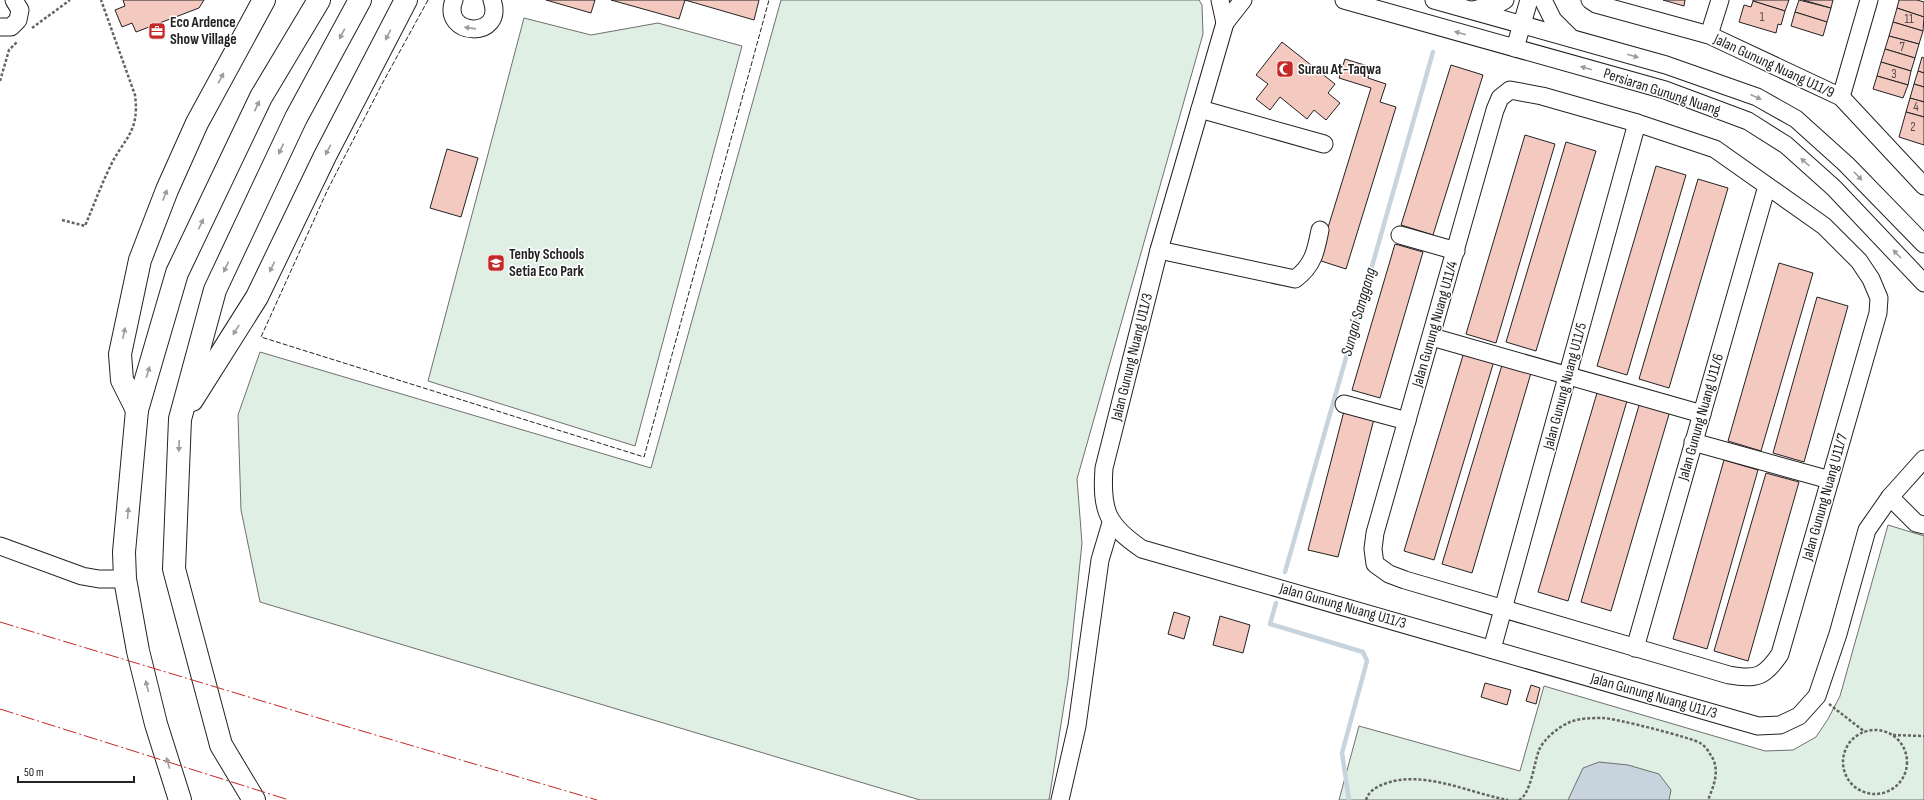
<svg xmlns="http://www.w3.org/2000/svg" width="1924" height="800" font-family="'Sofia Sans Condensed',sans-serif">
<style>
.green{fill:#e0efe3;stroke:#6f6f6f}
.water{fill:#c7d3dd;stroke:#6f6f6f}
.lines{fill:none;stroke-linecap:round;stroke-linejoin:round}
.stream{stroke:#c7d3dd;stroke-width:4.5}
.building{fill:#f3c9c0;stroke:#222}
.minor-casing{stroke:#222;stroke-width:19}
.highway-casing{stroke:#222;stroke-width:24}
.path{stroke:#646464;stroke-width:2.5;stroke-dasharray:3 2;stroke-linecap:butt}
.minor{stroke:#fff;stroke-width:17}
.highway{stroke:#fff;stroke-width:22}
.fence{stroke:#222;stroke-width:1;stroke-dasharray:5 2;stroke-linecap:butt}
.power{stroke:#c62828;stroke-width:1;stroke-dasharray:14 3 2 3;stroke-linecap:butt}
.oneway{fill:#9c9c9c}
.labels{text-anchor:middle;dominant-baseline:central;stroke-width:3;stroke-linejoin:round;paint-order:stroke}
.number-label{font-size:13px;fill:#564c4a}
.poi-label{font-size:15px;font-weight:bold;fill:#222;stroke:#fff;text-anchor:start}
.street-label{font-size:15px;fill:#222;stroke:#fff}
.water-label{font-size:16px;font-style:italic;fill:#222;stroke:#fff}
</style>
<rect width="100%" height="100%" fill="#fff"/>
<g class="green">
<polygon points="781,0 1199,0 1202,5 1203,34 1077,479 1082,543 1068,680 1049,800 920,800 260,602 241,510 238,415 260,352 651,468"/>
<polygon points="524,18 591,35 658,23 742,46 635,446 428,381"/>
<polygon points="1888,525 1924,536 1924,800 1339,800 1359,726 1520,771 1544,686 1765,751 1793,750 1816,737 1828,719 1840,696"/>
</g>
<polygon class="water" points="1599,762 1628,765 1659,774 1671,790 1669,800 1568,800 1583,768"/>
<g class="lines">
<g class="stream">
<polyline points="1285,572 1433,52"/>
<polyline points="1276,603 1270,624 1363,652 1367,661 1342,753 1349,800"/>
</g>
</g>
<g class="building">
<polygon points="123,0 204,0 199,8 136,32 132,23 122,27 115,10 125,6"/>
<polygon points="546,0 595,0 591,13"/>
<polygon points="611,0 685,0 679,19"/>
<polygon points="685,0 759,0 754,20"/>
<polygon points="1663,0 1685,0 1684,6"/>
<polygon points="1753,0 1789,0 1785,11 1753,1"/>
<polygon points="1799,0 1831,8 1827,22 1795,12"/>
<polygon points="1803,0 1833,0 1831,8"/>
<polygon points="1899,0 1917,0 1924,2 1924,17 1897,8"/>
<polygon points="1753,1 1785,11 1781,25 1778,24 1776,33 1739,22 1744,5 1751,7"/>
<polygon points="1897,8 1924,17 1923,31 1893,22"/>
<polygon points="1795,12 1827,22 1823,36 1791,26"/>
<polygon points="1893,22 1923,31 1919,44 1889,36"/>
<polygon points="1889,36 1919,44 1915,58 1885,49"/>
<polygon points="1282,42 1335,84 1328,93 1340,103 1326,120 1314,110 1307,119 1280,97 1270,110 1256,99 1268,84 1256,75"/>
<polygon points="1885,49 1915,58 1911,71 1881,62"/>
<polygon points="1922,57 1924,58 1924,73 1918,71"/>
<polygon points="1345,59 1371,67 1368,78 1386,84 1380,102 1396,107 1346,269 1318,260 1371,88 1339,78"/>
<polygon points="1881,62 1911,71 1908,85 1877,76"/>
<polygon points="1451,65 1483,75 1433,235 1401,225"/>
<polygon points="1918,71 1924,73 1924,87 1914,84"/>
<polygon points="1877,76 1908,85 1903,98 1873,89"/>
<polygon points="1914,84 1924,87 1924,102 1910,98"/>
<polygon points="1910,98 1924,102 1924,117 1906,112"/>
<polygon points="1906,112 1924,117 1924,145 1899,137"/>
<polygon points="1525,135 1555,144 1496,343 1466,334"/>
<polygon points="1566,142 1596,151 1536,351 1506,342"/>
<polygon points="447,149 478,158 461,217 430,208"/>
<polygon points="1656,166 1686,175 1627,375 1597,366"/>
<polygon points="1698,179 1728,188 1669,388 1639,379"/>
<polygon points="1395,244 1423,252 1380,398 1352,390"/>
<polygon points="1779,263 1813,273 1761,451 1728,441"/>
<polygon points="1817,297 1848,306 1804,462 1773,453"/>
<polygon points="1464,352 1494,361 1434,560 1404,551"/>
<polygon points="1502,365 1531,373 1472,573 1442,564"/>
<polygon points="1597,393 1627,401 1568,601 1538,592"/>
<polygon points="1640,402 1670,411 1611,611 1581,602"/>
<polygon points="1344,411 1374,419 1338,557 1308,550"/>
<polygon points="1724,460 1758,470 1707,649 1673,639"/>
<polygon points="1766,473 1799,482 1748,661 1714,651"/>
<polygon points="1174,612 1190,617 1184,639 1168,634"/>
<polygon points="1220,616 1250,625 1243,653 1213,645"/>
<polygon points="1485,683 1511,690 1507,705 1481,697"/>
<polygon points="1531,685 1540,688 1536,704 1526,701"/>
</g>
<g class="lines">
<defs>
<g id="minor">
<path d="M454,0c-14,37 52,40 38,0"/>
<polyline points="1220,0 1225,23"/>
<path d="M1243,0l-18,23 -66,227 -55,218c-3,43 3,57 38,81l616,177 22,-1 19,-9 18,-20 21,-62 29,-104 23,-33 34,-38"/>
<polyline points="1344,0 1665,90 1748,121 1786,145 1834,188 1924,283"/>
<polyline points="1434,0 1666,65 1757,97 1796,119 1846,164 1924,244"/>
<polyline points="1543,0 1553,20 1571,38"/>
<polyline points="1590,0 1596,4 1709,35 1841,97 1924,186"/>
<polyline points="1473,10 1498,4 1505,0"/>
<polyline points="0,27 11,27 18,20 20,10 14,0"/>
<polyline points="1709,35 1720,0"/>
<polyline points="1515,48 1529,0"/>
<path d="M1510,90l32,6 95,27 78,26 109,77 35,35 12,18 8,19 -1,15 -98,341c-15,23 -24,26 -51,21l-324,-95 -16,-6 -14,-10 -2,-15 2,-16 120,-423 5,-12z"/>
<polyline points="1841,97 1869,0"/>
<polyline points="1200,109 1324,144"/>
<polyline points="1400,235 1456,251"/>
<path d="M1159,250l136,29c18,-13 21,-28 25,-49"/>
<polyline points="1432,337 1702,414"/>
<polyline points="1344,404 1407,421"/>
<polyline points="1693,442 1830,480"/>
<polyline points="1890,497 1916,523 1924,525"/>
<polyline points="0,546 82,576 99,579 125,579"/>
<polyline points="1635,648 1767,186"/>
<polyline points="1492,649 1637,123"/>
<polyline points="1060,800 1077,726 1100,560 1111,523"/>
</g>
<g id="highway">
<polyline points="192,400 257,297 325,156 406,0"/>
<polyline points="137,410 122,380 120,354 140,260 167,190 197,123 264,0"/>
<polyline points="180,800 156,724 138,651 125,579 124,552 137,410 177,273 261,97 319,0"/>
<polyline points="254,800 221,745 174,569 180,419 215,290 296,118 360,0"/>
</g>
</defs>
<use href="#minor" class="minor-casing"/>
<use href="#highway" class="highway-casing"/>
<g class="path">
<polyline points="32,28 70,0"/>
<polyline points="0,81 9,50 17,42"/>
<path d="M62,220l23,6c8,-19 15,-38 24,-57 14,-31 31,-35 26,-74l-34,-95"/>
<polyline points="1829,704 1865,732"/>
<circle cx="1875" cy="762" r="32"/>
<polyline points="1893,735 1924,736"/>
<path d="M1366,800c3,-9 10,-13 18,-16 38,-15 85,9 124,16"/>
<path d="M1519,800c12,-6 15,-37 20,-50 5,-11 19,-23 31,-28 10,-4 22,-4 33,-4 11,0 90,20 97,25 4,2 8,7 10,11 11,15 4,31 -2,46"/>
</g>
<use href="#minor" class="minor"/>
<use href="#highway" class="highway"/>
<polyline class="fence" points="428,0 382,84 328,189 261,337 644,457 769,0"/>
<g class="power">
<polyline points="0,622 345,726 597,800"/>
<polyline points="0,709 289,800"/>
</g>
</g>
<defs><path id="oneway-solid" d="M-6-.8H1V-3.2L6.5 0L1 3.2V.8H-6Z"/></defs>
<g class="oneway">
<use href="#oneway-solid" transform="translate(470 28) rotate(-172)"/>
<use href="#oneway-solid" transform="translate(1460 33) rotate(-164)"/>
<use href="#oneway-solid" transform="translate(342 34) rotate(118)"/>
<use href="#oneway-solid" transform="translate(388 35) rotate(117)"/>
<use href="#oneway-solid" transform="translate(1633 56) rotate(16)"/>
<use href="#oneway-solid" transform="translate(1586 68) rotate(-164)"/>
<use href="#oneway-solid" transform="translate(221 78) rotate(-62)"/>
<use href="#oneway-solid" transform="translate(1756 97) rotate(24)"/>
<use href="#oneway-solid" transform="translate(257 106) rotate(-65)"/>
<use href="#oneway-solid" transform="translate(281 149) rotate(115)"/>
<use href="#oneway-solid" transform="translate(328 150) rotate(117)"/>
<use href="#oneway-solid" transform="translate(1805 162) rotate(-138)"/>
<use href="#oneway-solid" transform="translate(1858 176) rotate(46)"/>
<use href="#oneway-solid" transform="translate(165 195) rotate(-69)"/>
<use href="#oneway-solid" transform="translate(201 224) rotate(-65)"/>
<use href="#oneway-solid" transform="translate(1897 254) rotate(-134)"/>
<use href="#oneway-solid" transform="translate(226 267) rotate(115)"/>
<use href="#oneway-solid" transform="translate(272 267) rotate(116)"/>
<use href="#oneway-solid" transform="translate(236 330) rotate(122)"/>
<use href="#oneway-solid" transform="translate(124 333) rotate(-78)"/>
<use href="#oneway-solid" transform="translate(148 372) rotate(-73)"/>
<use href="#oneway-solid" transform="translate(179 446) rotate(92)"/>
<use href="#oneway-solid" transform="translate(128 513) rotate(-85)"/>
<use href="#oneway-solid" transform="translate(147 686) rotate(-104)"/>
<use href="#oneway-solid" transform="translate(168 763) rotate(-107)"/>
</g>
<defs>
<symbol id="office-square" viewBox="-11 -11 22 22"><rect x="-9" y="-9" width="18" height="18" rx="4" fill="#c62828" stroke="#fff"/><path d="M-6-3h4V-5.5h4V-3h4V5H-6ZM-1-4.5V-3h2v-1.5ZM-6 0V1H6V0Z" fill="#fff"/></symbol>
<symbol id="mosque-square" viewBox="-11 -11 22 22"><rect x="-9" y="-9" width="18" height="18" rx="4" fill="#c62828" stroke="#fff"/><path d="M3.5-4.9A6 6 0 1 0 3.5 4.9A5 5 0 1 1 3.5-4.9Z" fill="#fff"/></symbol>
<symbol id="school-square" viewBox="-11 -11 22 22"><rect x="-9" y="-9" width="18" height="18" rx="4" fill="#c62828" stroke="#fff"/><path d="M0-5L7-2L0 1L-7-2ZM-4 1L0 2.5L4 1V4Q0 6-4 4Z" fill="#fff"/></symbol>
</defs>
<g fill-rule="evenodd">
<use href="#office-square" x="147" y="21" width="20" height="20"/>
<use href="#mosque-square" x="1275" y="59" width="20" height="20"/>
<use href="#school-square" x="486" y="253" width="20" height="20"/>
</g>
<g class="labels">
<g class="number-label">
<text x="1762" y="17">1</text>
<text x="1909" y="19">11</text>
<text x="1902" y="47">7</text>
<text x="1894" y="74">3</text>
<text x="1916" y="107">4</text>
<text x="1913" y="127">2</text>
</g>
<g class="poi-label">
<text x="170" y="22">Eco Ardence<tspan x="170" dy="17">Show Village</tspan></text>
<text x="1298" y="69">Surau At-Taqwa</text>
<text x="509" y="254">Tenby Schools<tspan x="509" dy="17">Setia Eco Park</tspan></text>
</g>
<g class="street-label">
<text transform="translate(1774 66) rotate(25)">Jalan Gunung Nuang U11/9</text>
<text transform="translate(1662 92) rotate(18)">Persiaran Gunung Nuang</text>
<text transform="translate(1435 324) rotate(-74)">Jalan Gunung Nuang U11/4</text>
<text transform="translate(1132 357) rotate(-76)">Jalan Gunung Nuang U11/3</text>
<text transform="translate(1565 386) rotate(-75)">Jalan Gunung Nuang U11/5</text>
<text transform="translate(1701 417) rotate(-74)">Jalan Gunung Nuang U11/6</text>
<text transform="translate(1825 497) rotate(-74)">Jalan Gunung Nuang U11/7</text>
<text transform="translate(1343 606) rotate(16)">Jalan Gunung Nuang U11/3</text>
<text transform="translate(1654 696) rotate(16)">Jalan Gunung Nuang U11/3</text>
</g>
<g class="water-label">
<text transform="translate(1359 312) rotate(-74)">Sungai Sanggang</text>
</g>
</g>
<path d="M18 776v6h116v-6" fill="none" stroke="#222222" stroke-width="2"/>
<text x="24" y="776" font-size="12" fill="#222222" stroke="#ffffff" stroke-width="3" paint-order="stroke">50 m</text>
</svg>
